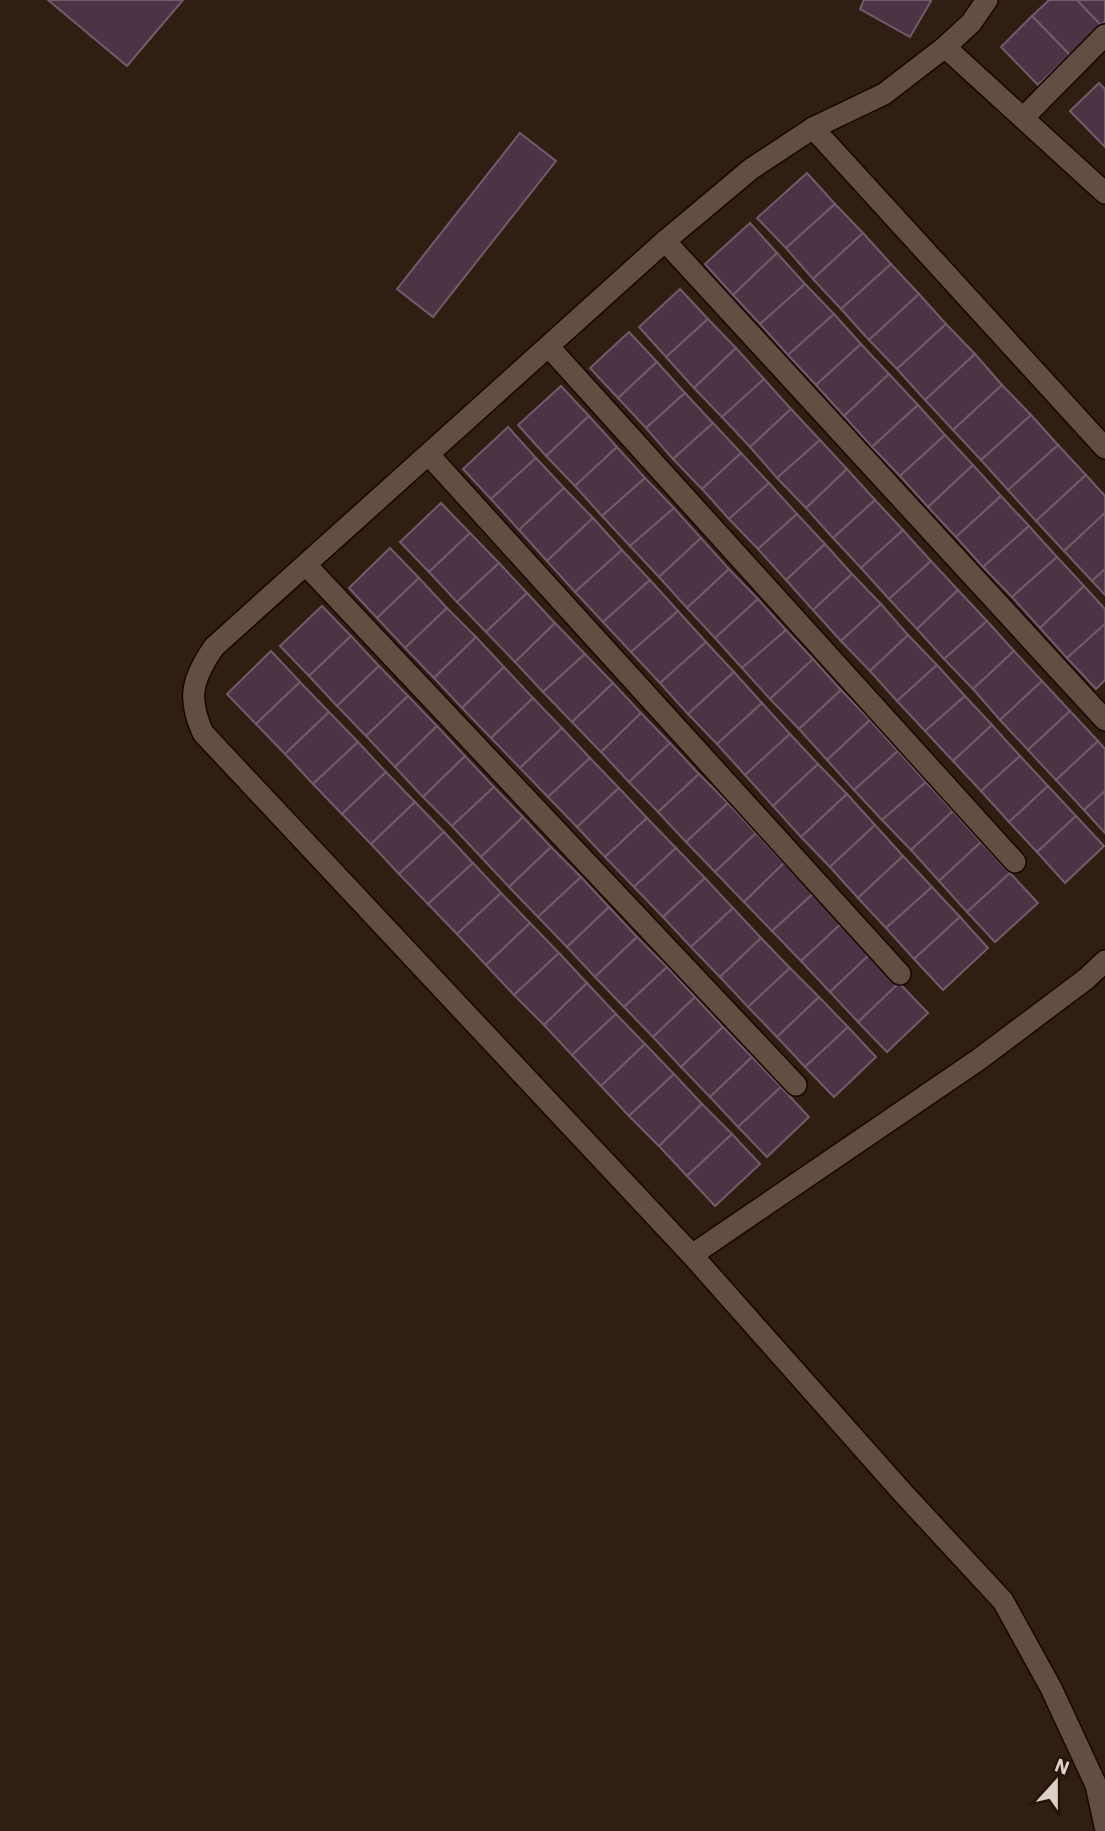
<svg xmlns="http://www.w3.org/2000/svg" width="1105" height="1831" font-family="'IBM Plex Sans',sans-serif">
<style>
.building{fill:#4c3444;stroke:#725c6a;stroke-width:2}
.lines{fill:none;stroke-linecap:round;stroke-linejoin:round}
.minor-casing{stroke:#170701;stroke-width:24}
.minor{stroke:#634e42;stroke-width:21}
</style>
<rect width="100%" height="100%" fill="#301e13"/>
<g class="building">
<polygon points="48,0 183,0 127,66"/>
<polygon points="864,0 929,0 931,1 910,37 860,9"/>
<polygon points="1049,0 1077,0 1101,25 1070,55 1032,16"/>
<polygon points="1077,0 1105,0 1105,21 1101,25"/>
<polygon points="1032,16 1070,55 1038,85 1001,47"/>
<polygon points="1099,83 1105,89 1105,147 1070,111"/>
<polygon points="520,133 556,161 433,317 397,289"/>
<polygon points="807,173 835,204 786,248 757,218"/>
<polygon points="835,204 863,233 813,279 786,248"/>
<polygon points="750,223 777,253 733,295 705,264"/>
<polygon points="863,233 891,264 841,309 813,279"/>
<polygon points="777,253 805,284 760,324 733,295"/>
<polygon points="891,264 919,294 869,340 841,309"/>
<polygon points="805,284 834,314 788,355 760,324"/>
<polygon points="680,289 708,319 666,357 639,327"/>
<polygon points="919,294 946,324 897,369 869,340"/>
<polygon points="834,314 861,344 816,385 788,355"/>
<polygon points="708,319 736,348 694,388 666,357"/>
<polygon points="946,324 975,354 925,400 897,369"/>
<polygon points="629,332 657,362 618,398 590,368"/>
<polygon points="861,344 889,374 844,416 816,385"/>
<polygon points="736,348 764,379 722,417 694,388"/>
<polygon points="975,354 1002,385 953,430 925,400"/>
<polygon points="657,362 685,393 646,428 618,398"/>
<polygon points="889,374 918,405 872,447 844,416"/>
<polygon points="764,379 791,409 750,447 722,417"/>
<polygon points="1002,385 1031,415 981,460 953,430"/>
<polygon points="561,386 589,416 546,456 518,425"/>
<polygon points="685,393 713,423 673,459 646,428"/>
<polygon points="918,405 945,435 900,476 872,447"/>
<polygon points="791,409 820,440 777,478 750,447"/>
<polygon points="1031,415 1058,445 1008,490 981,460"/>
<polygon points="589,416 617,447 575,486 546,456"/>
<polygon points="713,423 741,453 702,489 673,459"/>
<polygon points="508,427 536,458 491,499 463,469"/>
<polygon points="945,435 973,465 928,507 900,476"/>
<polygon points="820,440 847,469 806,508 777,478"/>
<polygon points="1058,445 1086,475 1036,521 1008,490"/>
<polygon points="617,447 645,478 602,516 575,486"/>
<polygon points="741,453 769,483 729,519 702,489"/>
<polygon points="536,458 564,488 519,530 491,499"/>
<polygon points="973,465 1001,496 956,537 928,507"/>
<polygon points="847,469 875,500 833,538 806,508"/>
<polygon points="1086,475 1105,496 1105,513 1064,551 1036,521"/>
<polygon points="645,478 674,508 630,546 602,516"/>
<polygon points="769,483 797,514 758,549 729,519"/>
<polygon points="564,488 593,518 547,561 519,530"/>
<polygon points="1001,496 1029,526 983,567 956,537"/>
<polygon points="875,500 903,530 861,568 833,538"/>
<polygon points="441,503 470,533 429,572 400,542"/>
<polygon points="674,508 701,538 659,577 630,546"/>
<polygon points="1105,513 1105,569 1092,581 1064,551"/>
<polygon points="797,514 825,544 786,580 758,549"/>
<polygon points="593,518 622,550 575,592 547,561"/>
<polygon points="1029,526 1057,557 1012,597 983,567"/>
<polygon points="903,530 931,561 889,599 861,568"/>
<polygon points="470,533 499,563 457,602 429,572"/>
<polygon points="701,538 729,569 687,608 659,577"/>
<polygon points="825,544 852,574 813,610 786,580"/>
<polygon points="390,548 419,578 377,618 349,588"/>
<polygon points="622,550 650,580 603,622 575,592"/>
<polygon points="1057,557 1084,586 1040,628 1012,597"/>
<polygon points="931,561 958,590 917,629 889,599"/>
<polygon points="499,563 527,593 486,632 457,602"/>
<polygon points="729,569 758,599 715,638 687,608"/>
<polygon points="1105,569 1105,595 1092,581"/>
<polygon points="852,574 881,604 841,641 813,610"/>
<polygon points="419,578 447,608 405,648 377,618"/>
<polygon points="650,580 678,611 631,652 603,622"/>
<polygon points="1084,586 1105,609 1105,624 1067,658 1040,628"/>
<polygon points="958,590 987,621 944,659 917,629"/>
<polygon points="527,593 555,623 515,662 486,632"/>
<polygon points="758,599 786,630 742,668 715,638"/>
<polygon points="881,604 908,635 870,671 841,641"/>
<polygon points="322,606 351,636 309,676 280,646"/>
<polygon points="447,608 476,637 434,678 405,648"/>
<polygon points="678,611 706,642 660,683 631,652"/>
<polygon points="987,621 1014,651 973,689 944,659"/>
<polygon points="555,623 585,654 543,692 515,662"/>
<polygon points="1105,624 1105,680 1096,689 1067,658"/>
<polygon points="786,630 813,659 770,699 742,668"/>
<polygon points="908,635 937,665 897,701 870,671"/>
<polygon points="351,636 379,666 337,706 309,676"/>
<polygon points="476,637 504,667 462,708 434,678"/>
<polygon points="706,642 734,672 688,714 660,683"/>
<polygon points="271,651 300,682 256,724 227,694"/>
<polygon points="1014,651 1042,681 1000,720 973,689"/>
<polygon points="585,654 613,683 572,722 543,692"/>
<polygon points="813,659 841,690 799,729 770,699"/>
<polygon points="937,665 965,696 925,731 897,701"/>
<polygon points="379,666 408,696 366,736 337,706"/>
<polygon points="504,667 533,698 491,738 462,708"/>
<polygon points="734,672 762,703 717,744 688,714"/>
<polygon points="1042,681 1070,711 1028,750 1000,720"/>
<polygon points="300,682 329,712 285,754 256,724"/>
<polygon points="613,683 641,713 601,752 572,722"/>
<polygon points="841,690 870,720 827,760 799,729"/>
<polygon points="408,696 437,726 395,767 366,736"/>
<polygon points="965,696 992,725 953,761 925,731"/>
<polygon points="533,698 562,728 520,768 491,738"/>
<polygon points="762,703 790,734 745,775 717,744"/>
<polygon points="1070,711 1098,741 1056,780 1028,750"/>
<polygon points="329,712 358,742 313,784 285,754"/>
<polygon points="641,713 670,743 629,782 601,752"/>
<polygon points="870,720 898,751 854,790 827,760"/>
<polygon points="992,725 1020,756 981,791 953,761"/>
<polygon points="437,726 465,756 423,797 395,767"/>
<polygon points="562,728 590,758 548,797 520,768"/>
<polygon points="790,734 818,764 773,806 745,775"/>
<polygon points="1098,741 1105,749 1105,791 1084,810 1056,780"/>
<polygon points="358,742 386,772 342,814 313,784"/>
<polygon points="670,743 699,774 658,812 629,782"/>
<polygon points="898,751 926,782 882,820 854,790"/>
<polygon points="465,756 494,787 452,826 423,797"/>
<polygon points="1020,756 1048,786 1009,822 981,791"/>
<polygon points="590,758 619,788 577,827 548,797"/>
<polygon points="818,764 847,794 801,837 773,806"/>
<polygon points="386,772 415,802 371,844 342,814"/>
<polygon points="699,774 728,803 686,842 658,812"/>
<polygon points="926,782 953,811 911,850 882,820"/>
<polygon points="1048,786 1076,816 1037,852 1009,822"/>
<polygon points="494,787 523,817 481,857 452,826"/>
<polygon points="619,788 647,818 605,857 577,827"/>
<polygon points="1105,791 1105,833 1084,810"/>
<polygon points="847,794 875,825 830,867 801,837"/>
<polygon points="415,802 444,832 399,874 371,844"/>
<polygon points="728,803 756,833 715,872 686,842"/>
<polygon points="953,811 981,842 939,881 911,850"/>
<polygon points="1076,816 1104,846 1065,883 1037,852"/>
<polygon points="523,817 551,847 509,887 481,857"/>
<polygon points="647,818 676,848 634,887 605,857"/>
<polygon points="875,825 903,856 858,898 830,867"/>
<polygon points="444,832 473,863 428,904 399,874"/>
<polygon points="756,833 784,863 744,902 715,872"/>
<polygon points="981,842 1010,873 967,912 939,881"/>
<polygon points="551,847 581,877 538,917 509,887"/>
<polygon points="676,848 705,878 663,917 634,887"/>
<polygon points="903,856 932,887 886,928 858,898"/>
<polygon points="473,863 501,893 457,934 428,904"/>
<polygon points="784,863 814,893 772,931 744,902"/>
<polygon points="1010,873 1038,903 995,942 967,912"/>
<polygon points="581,877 609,907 567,947 538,917"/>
<polygon points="705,878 733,908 691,947 663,917"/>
<polygon points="932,887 960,917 914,959 886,928"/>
<polygon points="501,893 530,923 486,965 457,934"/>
<polygon points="814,893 842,923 801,961 772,931"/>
<polygon points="609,907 637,937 595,977 567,947"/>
<polygon points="733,908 761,938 720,977 691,947"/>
<polygon points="960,917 988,948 943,990 914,959"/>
<polygon points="530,923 559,953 514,995 486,965"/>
<polygon points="842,923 871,953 830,992 801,961"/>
<polygon points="637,937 667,967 624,1007 595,977"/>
<polygon points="761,938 790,968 748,1007 720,977"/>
<polygon points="559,953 587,983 544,1025 514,995"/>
<polygon points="871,953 899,983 858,1022 830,992"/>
<polygon points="667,967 695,997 653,1037 624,1007"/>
<polygon points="790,968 819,997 777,1037 748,1007"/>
<polygon points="587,983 616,1014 572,1055 544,1025"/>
<polygon points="899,983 928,1013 887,1052 858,1022"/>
<polygon points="695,997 723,1027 681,1067 653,1037"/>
<polygon points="819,997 848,1027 805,1067 777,1037"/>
<polygon points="616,1014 645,1044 601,1086 572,1055"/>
<polygon points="723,1027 752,1057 710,1097 681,1067"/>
<polygon points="848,1027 876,1057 834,1097 805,1067"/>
<polygon points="645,1044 674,1074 629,1116 601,1086"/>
<polygon points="752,1057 781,1087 738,1127 710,1097"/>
<polygon points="674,1074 702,1104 659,1146 629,1116"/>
<polygon points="781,1087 809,1117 767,1157 738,1127"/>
<polygon points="702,1104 732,1134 687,1176 659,1146"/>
<polygon points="732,1134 760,1164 715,1206 687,1176"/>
</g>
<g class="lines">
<defs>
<g id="minor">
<path d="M987,0l-16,23 -26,24 -61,47 -71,34 -62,41 -86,72 -451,406c-22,32 -27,51 -11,86l489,522 211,238 100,108 48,87 45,97 9,41"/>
<polyline points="945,47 1105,193"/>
<polyline points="1023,118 1105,35"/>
<polyline points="813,128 1105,448"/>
<polyline points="665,241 1105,720"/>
<polyline points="549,347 1015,862"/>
<polyline points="429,455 900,974"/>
<polyline points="306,565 796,1085"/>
<polyline points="692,1255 978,1060 1086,979 1105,961"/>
</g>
</defs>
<use href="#minor" class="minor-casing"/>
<use href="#minor" class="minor"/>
</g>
<g transform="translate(1056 1782) rotate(21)" stroke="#26140a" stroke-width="5" paint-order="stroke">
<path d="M0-5L12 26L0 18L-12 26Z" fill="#dbcfc7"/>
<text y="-10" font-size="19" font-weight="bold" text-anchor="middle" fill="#dbcfc7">N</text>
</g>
</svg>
